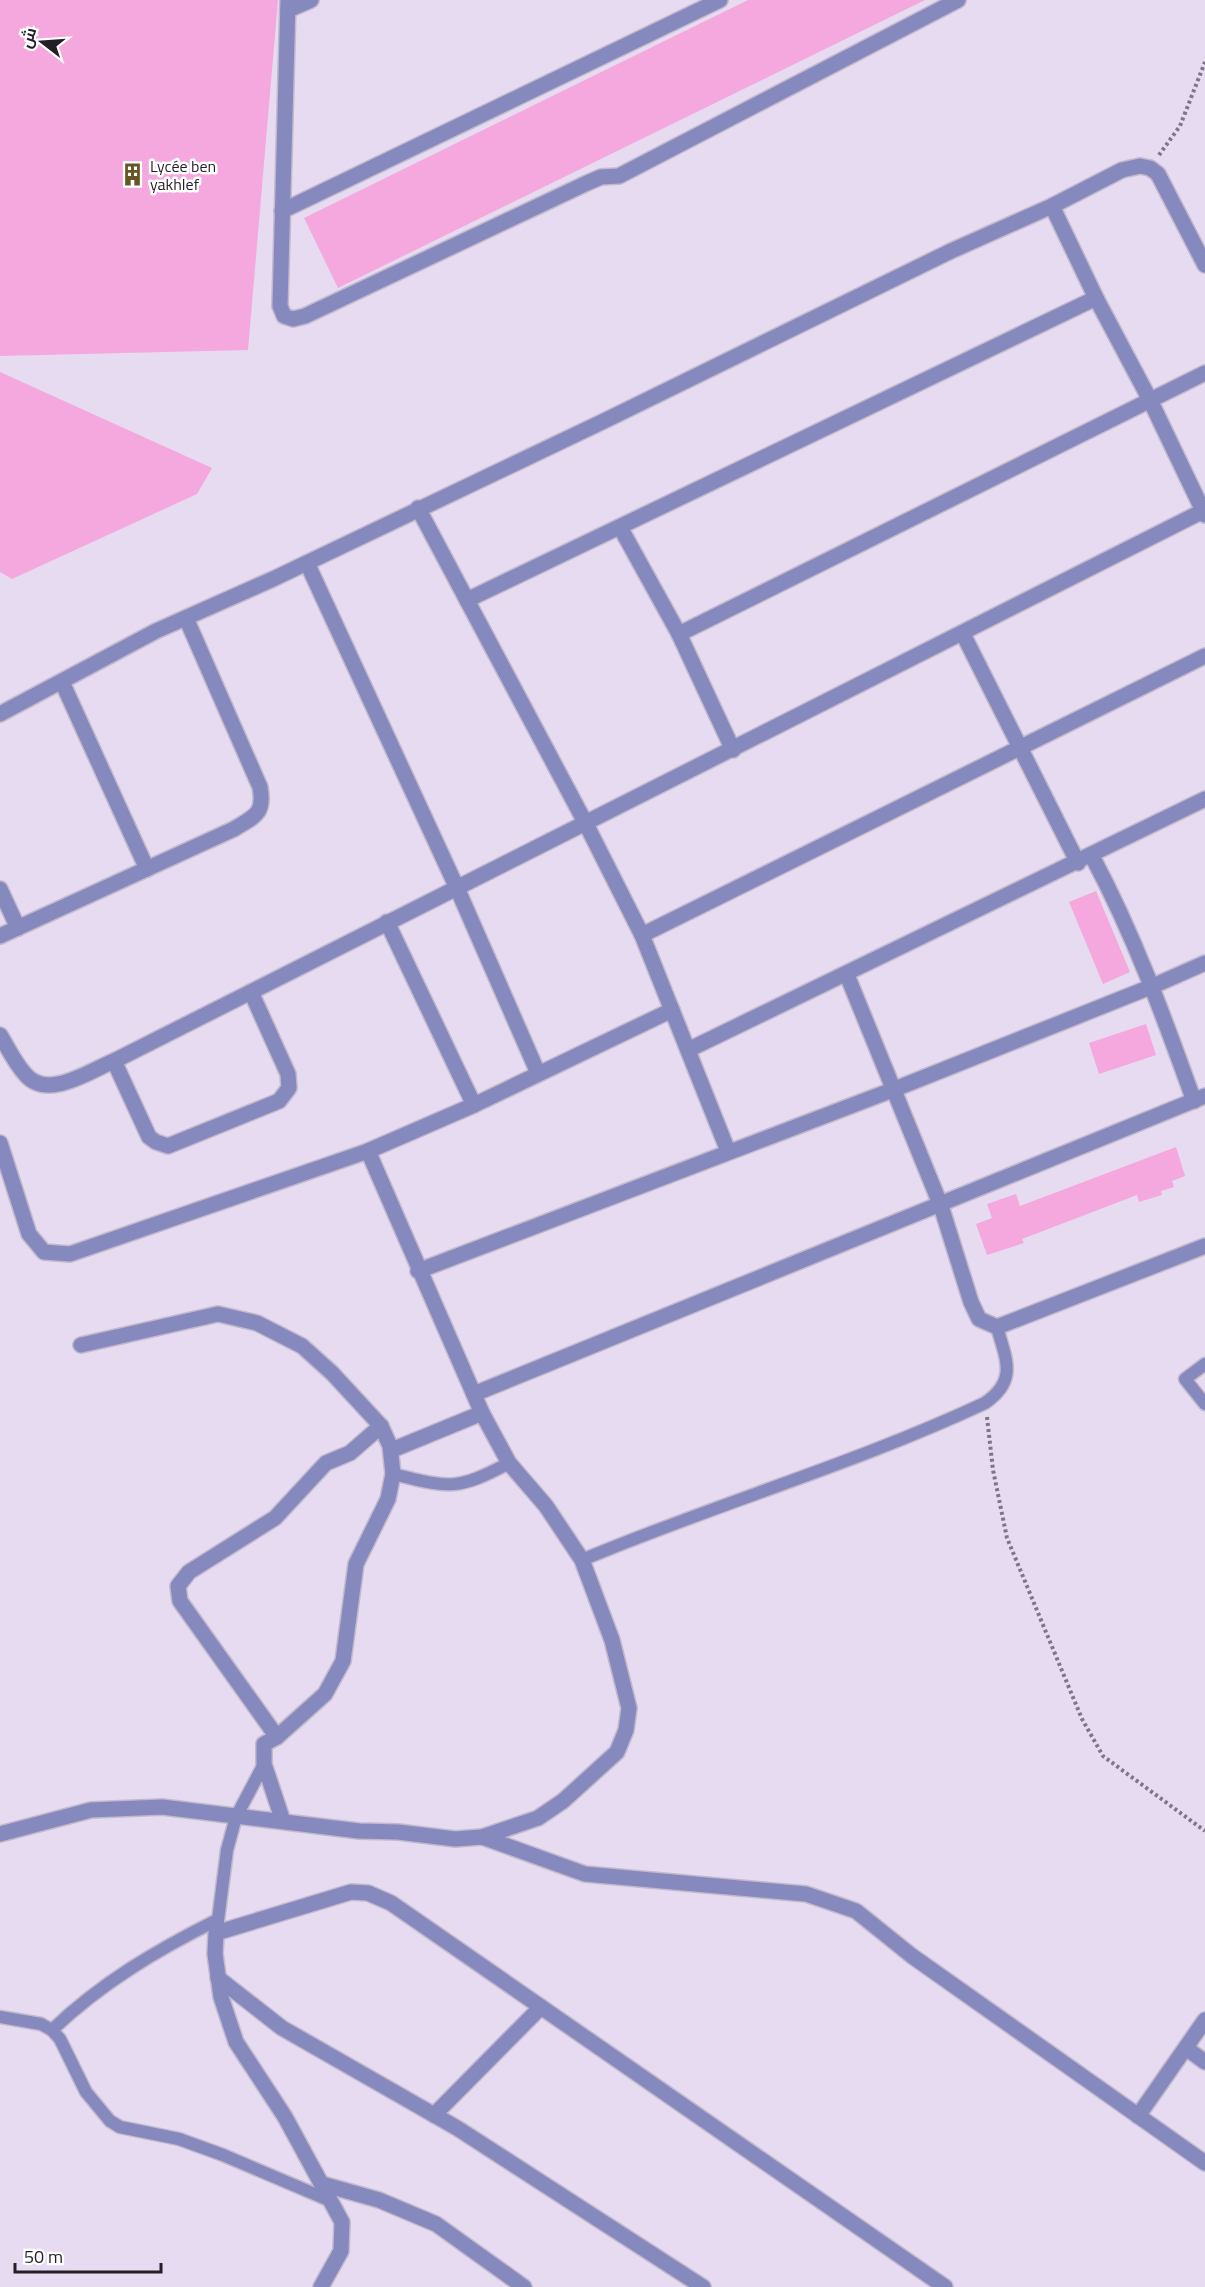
<svg xmlns="http://www.w3.org/2000/svg" width="1205" height="2287" font-family="'Titillium Web',Cairo,sans-serif">
<style>
.building{fill:#f4a8de}
.lines{fill:none;stroke-linecap:round;stroke-linejoin:round}
.lane-casing{stroke:#c3b9cd;stroke-width:15}
.street-casing{stroke:#c3b9cd;stroke-width:18}
.path{stroke:#7d7684;stroke-width:4;stroke-dasharray:3 3;stroke-linecap:butt}
.lane{stroke:#8689bd;stroke-width:12}
.street{stroke:#8689bd;stroke-width:15}
.labels{text-anchor:middle;dominant-baseline:central;stroke-width:5;stroke-linejoin:round;paint-order:stroke}
.poi-label{font-size:16px;fill:#231f27;stroke:#fff;text-anchor:start}
</style>
<rect width="100%" height="100%" fill="#e6dbf1"/>
<g class="building">
<polygon points="0,0 278,0 248,350 0,356"/>
<polygon points="748,0 925,0 338,288 304,218"/>
<polygon points="0,372 212,468 197,494 12,579 0,572"/>
<polygon points="1096,891 1130,972 1103,984 1069,902"/>
<polygon points="1146,1024 1156,1055 1099,1074 1089,1043"/>
<polygon points="1176,1147 1185,1176 1172,1181 1174,1187 1161,1191 1162,1195 1139,1202 1137,1195 1022,1239 1024,1243 987,1255 976,1224 992,1218 987,1204 1016,1194 1020,1206"/>
</g>
<g class="lines">
<defs>
<g id="lane">
<polyline points="1205,1364 1185,1379 1205,1404"/>
<path d="M393,1474c57,14 63,17 116,-11"/>
<path d="M582,1560c133,-56 273,-96 403,-157 33,-23 21,-43 12,-76"/>
<polyline points="217,1928 227,1850 236,1817 264,1764"/>
<polyline points="0,2017 41,2024 52,2030 60,2039 86,2092 110,2121 120,2127 179,2139 223,2155 331,2201"/>
<path d="M52,2030c49,-47 105,-80 165,-110"/>
</g>
<g id="street">
<polyline points="288,0 280,306 284,316 293,319 305,316 587,183 601,177 619,176 958,0"/>
<polyline points="288,10 311,0"/>
<polyline points="1052,206 1096,298 1150,400 1205,515"/>
<polyline points="282,211 720,0"/>
<polyline points="418,508 586,824 642,935 728,1151"/>
<polyline points="620,527 679,634 733,750"/>
<polyline points="307,563 457,888 538,1073"/>
<polyline points="467,600 1096,298"/>
<polyline points="679,634 1205,373"/>
<polyline points="963,634 1078,863"/>
<polyline points="62,682 147,869"/>
<polyline points="0,714 156,631 273,579 604,421 951,251 1052,206 1122,170 1140,166 1150,168 1158,174 1205,265"/>
<path d="M1092,856c42,79 72,161 102,245"/>
<polyline points="0,889 18,928"/>
<polyline points="387,922 474,1105"/>
<polyline points="642,935 1205,656"/>
<path d="M0,936l234,-107c21,-13 31,-15 26,-42l-74,-169"/>
<polyline points="847,975 941,1206 971,1302 979,1319 997,1327 1205,1246"/>
<path d="M0,1035c8,13 15,28 25,39 22,27 64,-3 89,-13l1089,-550"/>
<polyline points="688,1050 1205,799"/>
<polyline points="114,1061 149,1137 156,1142 168,1146 279,1101 289,1088 288,1074 251,992"/>
<polyline points="0,1143 29,1234 44,1252 70,1254 368,1151 474,1105 672,1010"/>
<polyline points="418,1271 895,1089 1153,986 1205,963"/>
<polyline points="81,1345 218,1314 257,1323 302,1346 332,1373 381,1426 390,1446 393,1474 388,1499 356,1564 343,1661 325,1694 277,1737 264,1744 264,1764 283,1821"/>
<polyline points="474,1394 1205,1096"/>
<polyline points="392,1450 482,1413"/>
<polyline points="277,1737 180,1601 178,1586 189,1572 275,1518 326,1463 350,1453 381,1426"/>
<polyline points="0,1834 91,1810 162,1807 359,1831 398,1832 455,1839 482,1837 538,1818 563,1801 617,1752 626,1730 629,1708 612,1640 582,1560 546,1506 509,1463 482,1413 368,1151"/>
<polyline points="482,1837 585,1874 806,1894 856,1911 912,1956 1205,2163"/>
<polyline points="218,1978 282,2028 457,2128 703,2287"/>
<polyline points="1186,2048 1205,2062"/>
<polyline points="434,2115 541,2007"/>
<polyline points="1138,2116 1205,2020"/>
<polyline points="322,2184 379,2200 436,2224 524,2287"/>
<polyline points="321,2287 341,2251 342,2222 285,2117 236,2042 221,1997 215,1954 216,1933 351,1892 368,1893 391,1903 945,2287"/>
</g>
</defs>
<use href="#lane" class="lane-casing"/>
<use href="#street" class="street-casing"/>
<g class="path">
<polyline points="1159,155 1180,126 1205,62"/>
<polyline points="987,1417 993,1470 1007,1538 1082,1719 1103,1756 1205,1831"/>
</g>
<use href="#lane" class="lane"/>
<use href="#street" class="street"/>
</g>
<defs>
<symbol id="building-bare" viewBox="-9 -9 18 18"><path d="M-4-6H4V6H1V3H-1V6H-4ZM-2.5-4.3h1.7v1.8h-1.7ZM.8-4.3h1.7v1.8H.8ZM-2.5-1h1.7V.8h-1.7ZM.8-1h1.7V.8H.8Z" fill="#665623" stroke="#fff" stroke-width="2.5" paint-order="stroke"/></symbol>
</defs>
<g fill-rule="evenodd">
<use href="#building-bare" x="116" y="158" width="33" height="33"/>
</g>
<g class="labels">
<g class="poi-label">
<text x="150" y="166">Lycée ben<tspan x="150" dy="18">yakhlef</tspan></text>
</g>
</g>
<g transform="translate(42 42) rotate(287)" stroke="#ffffff" stroke-width="4.5" paint-order="stroke">
<path d="M0-4.5L10 22L0 15L-10 22Z" fill="#231f27"/>
<text y="-9" font-size="16" font-weight="bold" text-anchor="middle" fill="#231f27">ش</text>
</g>
<path d="M15 2263v9h146v-9" fill="none" stroke="#231f27" stroke-width="3"/>
<text x="24" y="2263" font-size="18" fill="#231f27" stroke="#ffffff" stroke-width="4.5" paint-order="stroke">50 m</text>
</svg>
